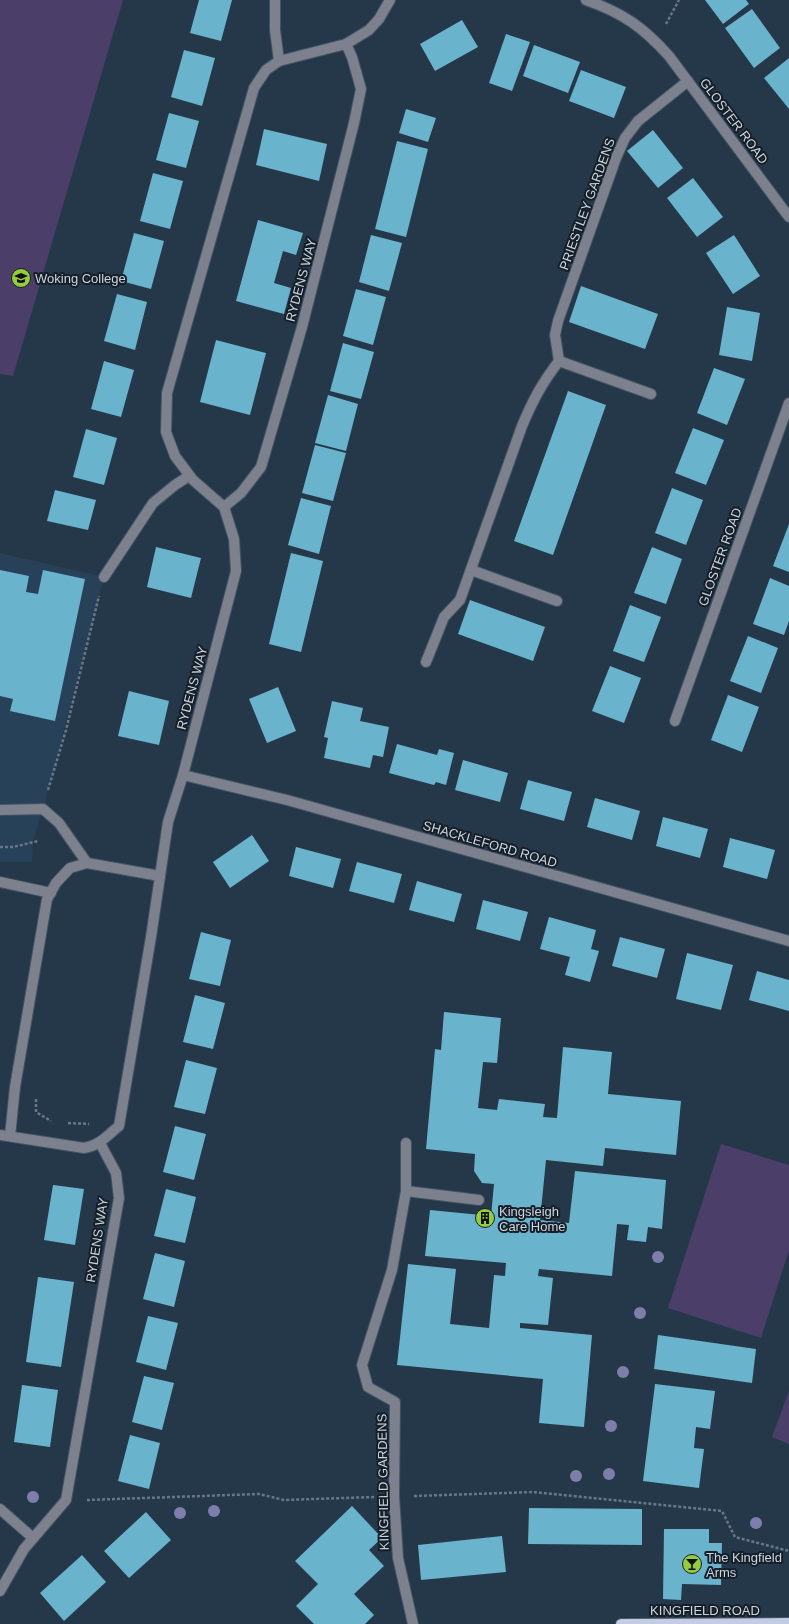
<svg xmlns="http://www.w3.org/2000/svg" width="789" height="1624" font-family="Arial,sans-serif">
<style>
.built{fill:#274158}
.green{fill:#4b3f6a}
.building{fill:#6ab3cd}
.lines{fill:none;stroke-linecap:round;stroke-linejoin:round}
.minor-casing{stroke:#435465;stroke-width:12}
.major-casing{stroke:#435465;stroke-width:12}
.path{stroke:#677787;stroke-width:2.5;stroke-dasharray:3 2;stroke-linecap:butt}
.minor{stroke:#7d818d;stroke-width:10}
.major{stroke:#c4cbe4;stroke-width:10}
.tree{fill:#7d7ea9}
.labels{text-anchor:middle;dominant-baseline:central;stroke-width:4;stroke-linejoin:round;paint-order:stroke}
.street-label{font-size:13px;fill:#c9d5e0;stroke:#161e27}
.poi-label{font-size:13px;fill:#c9d5e0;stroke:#161e27;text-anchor:start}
</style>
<rect width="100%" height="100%" fill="#25384a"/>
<polygon class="built" points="0,553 104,577 43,809 33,841 32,862 0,862"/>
<g class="green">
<polygon points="0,0 123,0 13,376 0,374"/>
<polygon points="721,1144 789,1165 789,1250 761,1338 668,1308"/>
<polygon points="789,1391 789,1444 772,1437"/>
</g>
<g class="building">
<polygon points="199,0 232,0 221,41 190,33"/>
<polygon points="705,0 746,0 749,4 723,24"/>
<polygon points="752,9 780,48 754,68 725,28"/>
<polygon points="462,20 478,47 435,71 420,44"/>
<polygon points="506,34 530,42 512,91 489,83"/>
<polygon points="534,45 580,62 568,93 523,76"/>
<polygon points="184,50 215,58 202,106 171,97"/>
<polygon points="789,58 789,109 764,78"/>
<polygon points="581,70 626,87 614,118 569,101"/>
<polygon points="406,109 436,118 428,142 399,133"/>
<polygon points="169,113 199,121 186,168 156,160"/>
<polygon points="264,129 327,144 319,181 256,165"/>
<polygon points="653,130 683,168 658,188 627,151"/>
<polygon points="397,141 428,149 406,237 375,229"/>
<polygon points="153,173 183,181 170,229 140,221"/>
<polygon points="693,178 723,217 697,237 667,198"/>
<polygon points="258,220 303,233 296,255 283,251 274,283 291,288 284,314 236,301"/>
<polygon points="134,233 164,241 151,289 121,281"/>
<polygon points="371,235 402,243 389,291 359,282"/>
<polygon points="734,235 760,276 733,294 706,253"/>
<polygon points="581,286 658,314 645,349 569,322"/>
<polygon points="356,289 386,297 373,345 343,336"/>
<polygon points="117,294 147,302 135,350 104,341"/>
<polygon points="727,307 760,313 752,361 719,355"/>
<polygon points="216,340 266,353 250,415 200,402"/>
<polygon points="343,343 374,352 361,399 330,391"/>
<polygon points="104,361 134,370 121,417 91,409"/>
<polygon points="714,368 745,379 727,425 697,413"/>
<polygon points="568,391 606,405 553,555 514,541"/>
<polygon points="328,395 358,404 346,451 315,443"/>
<polygon points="693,428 724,440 706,485 675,473"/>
<polygon points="86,429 117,438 104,485 73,477"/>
<polygon points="315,445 346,453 333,501 302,493"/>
<polygon points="672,488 703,500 686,545 655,533"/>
<polygon points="55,490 96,500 88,530 47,521"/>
<polygon points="301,498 331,506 319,554 288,545"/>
<polygon points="789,524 789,572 773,566"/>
<polygon points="156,547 201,558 191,598 147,587"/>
<polygon points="652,547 682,559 666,604 634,593"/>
<polygon points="291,553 323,561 301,652 269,644"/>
<polygon points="0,570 29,576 26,592 38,594 43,570 85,579 55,721 10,711 13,699 0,696"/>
<polygon points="770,578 789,586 789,621 784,635 753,624"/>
<polygon points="470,600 545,627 533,661 458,634"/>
<polygon points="630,605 661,617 644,662 613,651"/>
<polygon points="748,636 778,648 761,693 730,681"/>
<polygon points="610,666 641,678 624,723 592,711"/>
<polygon points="278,687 296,731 267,743 249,699"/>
<polygon points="129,691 169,701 159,745 118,736"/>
<polygon points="728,695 759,707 742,752 711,740"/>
<polygon points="332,701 363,708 360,721 389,727 383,757 373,755 370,768 324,758 328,738 324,737"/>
<polygon points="397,744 437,755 439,749 454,753 446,785 436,782 434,785 389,773"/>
<polygon points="463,760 508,773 500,802 455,790"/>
<polygon points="528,780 572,792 564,821 520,809"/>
<polygon points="595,798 640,811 632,840 587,827"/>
<polygon points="663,817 708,829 700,858 656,846"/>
<polygon points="252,835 269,861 230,888 213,862"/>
<polygon points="730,838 775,850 767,879 723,867"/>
<polygon points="296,847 341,859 333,888 289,876"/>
<polygon points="357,862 402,874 394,903 349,891"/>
<polygon points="417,881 462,894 454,922 409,910"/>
<polygon points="483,900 528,912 520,941 476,929"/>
<polygon points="549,917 596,930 591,949 599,951 590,982 565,975 570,957 540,949"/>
<polygon points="201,932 231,940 220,986 189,979"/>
<polygon points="620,937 665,949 657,978 612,966"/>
<polygon points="687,953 733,965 721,1010 676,999"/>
<polygon points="757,971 789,980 789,1011 749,1000"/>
<polygon points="195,995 225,1003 213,1049 183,1042"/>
<polygon points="444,1012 501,1018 497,1063 483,1062 478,1108 497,1110 499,1099 545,1104 543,1117 557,1118 563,1047 612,1052 608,1094 681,1101 676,1155 605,1148 603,1166 546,1160 540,1220 569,1223 575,1171 666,1180 662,1229 648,1227 646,1242 627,1240 629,1225 617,1224 612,1276 539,1269 538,1276 553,1278 548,1325 520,1323 520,1328 592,1335 584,1427 539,1423 543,1379 397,1365 408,1264 456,1269 450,1324 489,1328 494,1275 505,1276 506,1263 425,1256 430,1210 491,1216 494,1184 482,1183 474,1171 475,1154 426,1149 435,1049 441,1050"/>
<polygon points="186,1060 217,1068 205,1114 174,1107"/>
<polygon points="175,1126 206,1134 194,1180 163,1172"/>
<polygon points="53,1185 84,1189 75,1245 44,1240"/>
<polygon points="166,1189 196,1197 185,1243 154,1236"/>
<polygon points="155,1253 185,1261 174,1307 143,1299"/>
<polygon points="38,1277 74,1282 61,1367 26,1362"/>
<polygon points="148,1316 178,1323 166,1370 136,1362"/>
<polygon points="658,1335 756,1349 752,1383 654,1369"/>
<polygon points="144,1376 174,1383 162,1430 132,1422"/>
<polygon points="655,1384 715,1391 710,1429 696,1427 694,1448 704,1449 699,1488 643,1481"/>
<polygon points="22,1385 58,1390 50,1447 14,1442"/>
<polygon points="130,1435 160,1443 149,1489 118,1481"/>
<polygon points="352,1506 382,1538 369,1550 384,1566 354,1594 374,1615 365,1624 314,1624 296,1606 318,1584 295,1561"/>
<polygon points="529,1508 642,1509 642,1545 528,1544"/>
<polygon points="146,1512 171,1540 129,1578 104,1551"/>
<polygon points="664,1529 709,1529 709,1543 722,1543 721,1585 682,1584 681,1600 663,1599"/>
<polygon points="502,1536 506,1572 421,1580 418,1545"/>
<polygon points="82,1555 106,1582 64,1621 40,1593"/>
</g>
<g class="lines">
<defs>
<g id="minor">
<polyline points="275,0 275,30 279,61"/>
<path d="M586,0c37,13 57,27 83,56l120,161"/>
<polyline points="559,361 651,394"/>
<polyline points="224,507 241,493 261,467 302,327 354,123 361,89 352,57 346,44"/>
<polyline points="471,570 557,601"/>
<polyline points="104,577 153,503 175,485 189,476"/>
<path d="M426,662l18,-45 16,-17 62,-174c11,-26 20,-43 37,-65l-4,-26 3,-14 58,-163 9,-20 13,-17 50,-40"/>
<polyline points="675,721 789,403"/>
<polyline points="183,775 287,800 789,941"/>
<polyline points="0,810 43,809 59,823 87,863"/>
<polyline points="0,882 51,893"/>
<path d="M0,1135l84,13c15,-2 24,-13 35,-22l32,-189 17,-115 15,-47 53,-204 -2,-32 -10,-32 -31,-27 -18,-24 -9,-24 1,-39 87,-305 12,-18 13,-9 67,-17 23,-14 10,-11 11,-19"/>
<polyline points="10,1136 15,1087 47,899 56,883 70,868 87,863 160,876"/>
<polyline points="406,1143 406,1191 392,1270 362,1365 368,1387 395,1402 394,1496 398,1558 413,1624"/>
<polyline points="406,1191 479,1200"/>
<polyline points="0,1509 33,1538"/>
<polyline points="0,1591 24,1549 66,1500 119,1198 116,1173 100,1143"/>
</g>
<polyline id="major" points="621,1624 789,1623"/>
</defs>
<use href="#minor" class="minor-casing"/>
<use href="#major" class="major-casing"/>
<g class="path">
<polyline points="666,24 679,0"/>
<polyline points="48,790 66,730 99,596"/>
<polyline points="0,847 13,847 38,841"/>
<polyline points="36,1099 36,1112 51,1121"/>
<polyline points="68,1123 89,1124"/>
<polyline points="414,1496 533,1492 722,1511 735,1537 789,1551"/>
<polyline points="87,1500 259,1494 284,1500 375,1497"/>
</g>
<use href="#minor" class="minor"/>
<use href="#major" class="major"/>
</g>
<g class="tree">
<circle cx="658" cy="1257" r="6"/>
<circle cx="640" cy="1313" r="6"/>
<circle cx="623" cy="1372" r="6"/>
<circle cx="611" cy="1426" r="6"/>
<circle cx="609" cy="1474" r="6"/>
<circle cx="576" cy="1476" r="6"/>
<circle cx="33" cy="1497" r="6"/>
<circle cx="214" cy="1511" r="6"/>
<circle cx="180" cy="1513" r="6"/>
<circle cx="756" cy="1523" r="6"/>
</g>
<defs>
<symbol id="university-disc" viewBox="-11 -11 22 22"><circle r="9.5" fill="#94cc3c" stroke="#161e27"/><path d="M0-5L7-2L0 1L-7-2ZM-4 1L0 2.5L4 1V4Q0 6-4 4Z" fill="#111"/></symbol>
<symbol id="building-disc" viewBox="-11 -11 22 22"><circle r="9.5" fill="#94cc3c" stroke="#161e27"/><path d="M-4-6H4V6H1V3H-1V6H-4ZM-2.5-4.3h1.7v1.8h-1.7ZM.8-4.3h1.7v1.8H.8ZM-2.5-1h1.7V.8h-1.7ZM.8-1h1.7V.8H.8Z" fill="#111"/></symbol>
<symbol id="bar-disc" viewBox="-11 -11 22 22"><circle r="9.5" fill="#94cc3c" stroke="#161e27"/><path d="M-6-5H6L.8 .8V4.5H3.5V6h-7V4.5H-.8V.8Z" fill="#111"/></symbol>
</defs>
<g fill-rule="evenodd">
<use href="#university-disc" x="10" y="267" width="22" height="22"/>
<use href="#building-disc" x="474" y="1207" width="22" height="22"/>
<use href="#bar-disc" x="681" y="1553" width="22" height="22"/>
</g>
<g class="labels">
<g class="street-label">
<text transform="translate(734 121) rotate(53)">GLOSTER ROAD</text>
<text transform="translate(587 204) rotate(-70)">PRIESTLEY GARDENS</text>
<text transform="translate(301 280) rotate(-75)">RYDENS WAY</text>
<text transform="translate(720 557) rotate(-70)">GLOSTER ROAD</text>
<text transform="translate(192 688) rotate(-75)">RYDENS WAY</text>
<text transform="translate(490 844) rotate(16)">SHACKLEFORD ROAD</text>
<text transform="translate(97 1240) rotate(-81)">RYDENS WAY</text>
<text transform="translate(383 1482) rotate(-91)">KINGFIELD GARDENS</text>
<text x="705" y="1610">KINGFIELD ROAD</text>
</g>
<g class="poi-label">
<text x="35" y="278">Woking College</text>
<text x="499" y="1211">Kingsleigh<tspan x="499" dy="15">Care Home</tspan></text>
<text x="706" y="1557">The Kingfield<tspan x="706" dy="15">Arms</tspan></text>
</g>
</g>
</svg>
